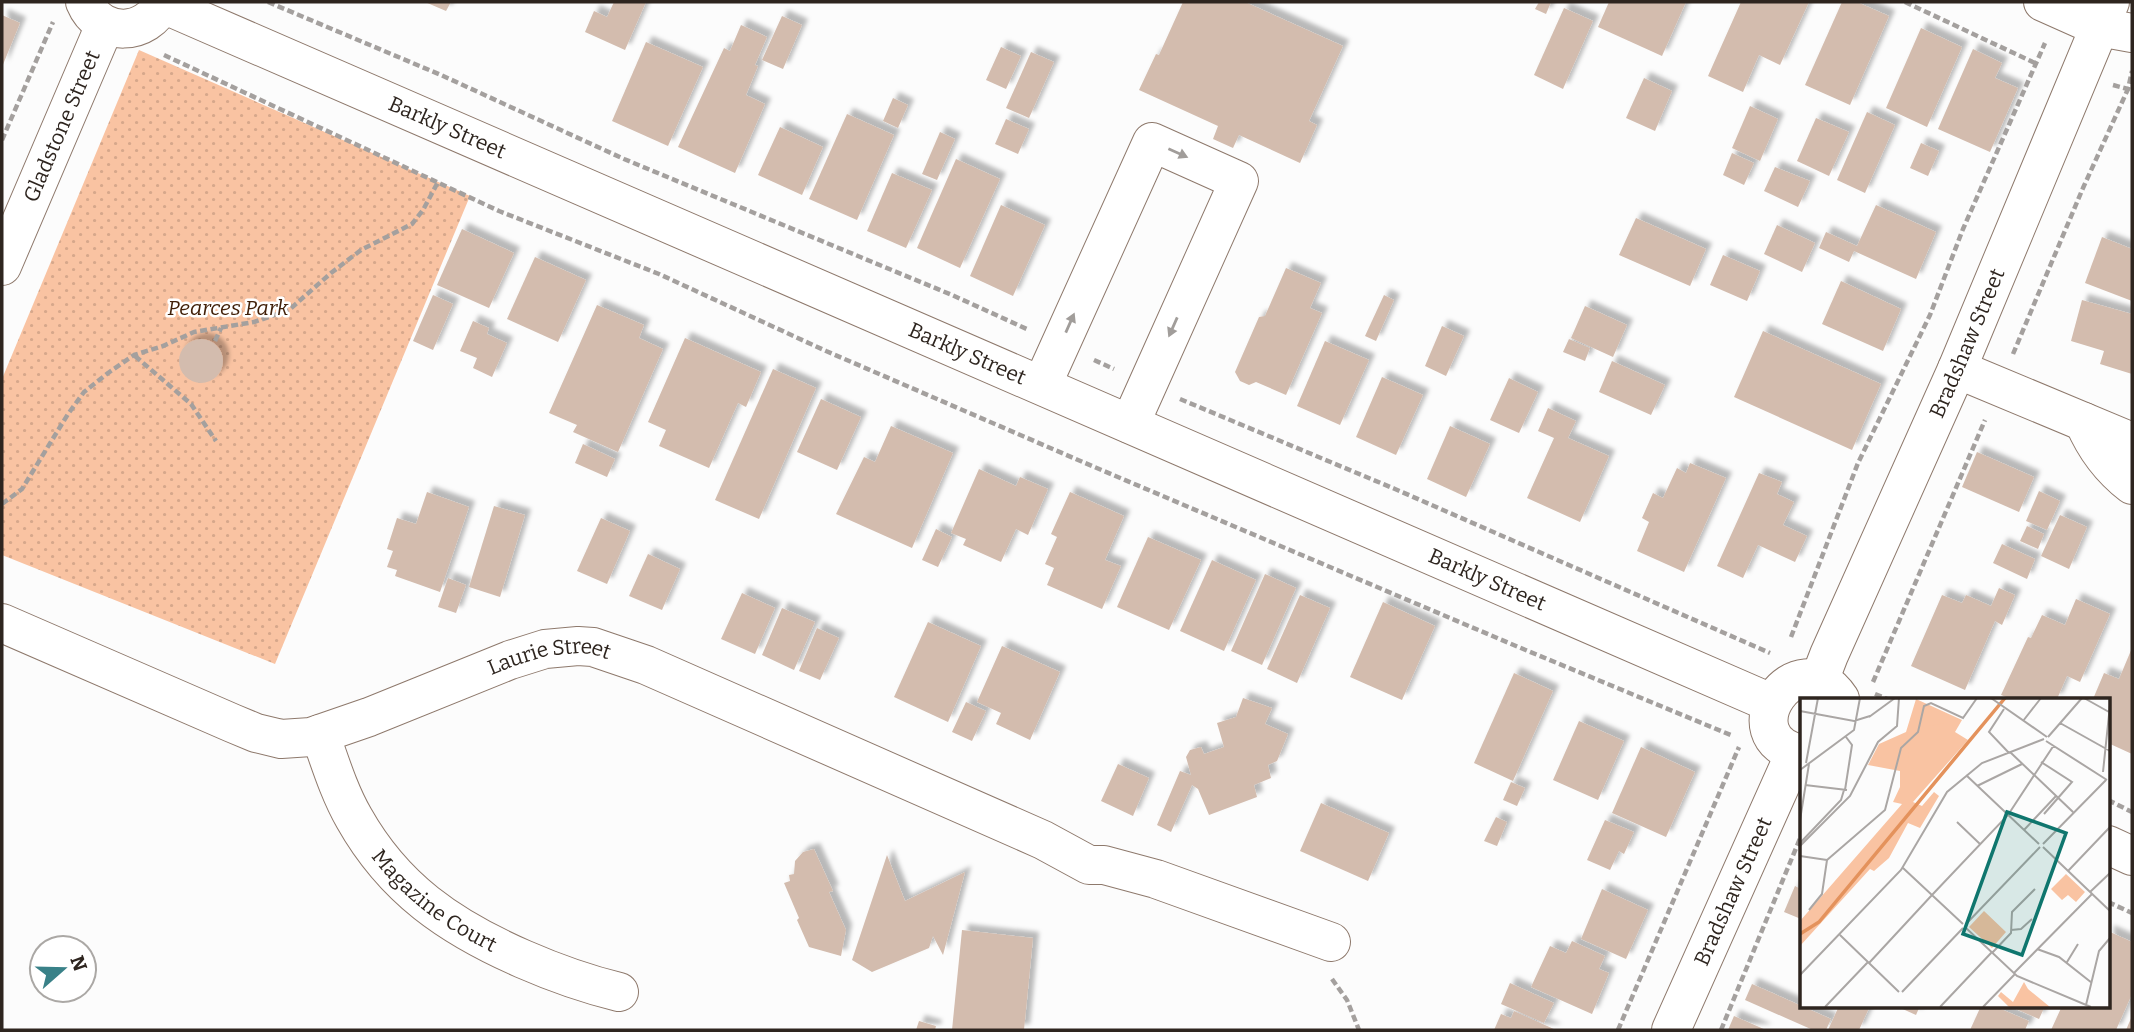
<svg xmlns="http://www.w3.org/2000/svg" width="2134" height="1032" font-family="Bitter,serif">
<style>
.grass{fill:url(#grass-dots)}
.building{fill:#d3bcae;filter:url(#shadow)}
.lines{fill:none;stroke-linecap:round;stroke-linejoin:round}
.minor-casing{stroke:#8e796c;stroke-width:40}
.major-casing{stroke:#8e796c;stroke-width:40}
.path{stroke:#a4a09e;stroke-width:4.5;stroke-dasharray:7 3.5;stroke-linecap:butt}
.minor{stroke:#fff;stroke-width:38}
.major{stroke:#fff;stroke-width:38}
.oneway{fill:#a19d9a}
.labels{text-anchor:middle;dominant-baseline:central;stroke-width:5;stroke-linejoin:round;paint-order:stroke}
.street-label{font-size:21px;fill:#2e251f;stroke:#fff}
.park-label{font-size:21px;font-style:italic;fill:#412009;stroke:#fff}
.inset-river{fill:none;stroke:#e4925c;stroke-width:3.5}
.inset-road{fill:none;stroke:#aaa6a4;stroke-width:2}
.view{fill:#0f766e;fill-opacity:0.15;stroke:#0f766e;stroke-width:3.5}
.inset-edge{fill:none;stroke:#2e251f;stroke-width:3.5}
</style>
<defs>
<pattern id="grass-dots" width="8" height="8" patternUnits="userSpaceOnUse" patternTransform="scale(1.75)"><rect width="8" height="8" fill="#f9c3a2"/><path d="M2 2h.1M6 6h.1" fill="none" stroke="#d6a78b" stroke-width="1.8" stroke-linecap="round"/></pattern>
<filter id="shadow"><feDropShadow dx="6" dy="-6" stdDeviation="2" flood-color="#0004"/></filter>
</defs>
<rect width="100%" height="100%" fill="#fcfcfc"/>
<polygon class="grass" points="139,50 470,196 275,664 2,555 2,379"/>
<g class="building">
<polygon points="425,2 451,2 446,11"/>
<polygon points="614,2 646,2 625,50 585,32 594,11 607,17"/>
<polygon points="1183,2 1245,2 1343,46 1309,121 1317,125 1300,163 1239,135 1233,148 1213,139 1218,126 1139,90 1156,54 1159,55"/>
<polygon points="1539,2 1551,2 1546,14 1535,9"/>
<polygon points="1609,2 1686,2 1662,56 1598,27"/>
<polygon points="1741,2 1809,2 1780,65 1759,55 1743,92 1708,76"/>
<polygon points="1842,2 1857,2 1889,16 1850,105 1805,85"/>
<polygon points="1564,8 1593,21 1563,89 1534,75"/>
<polygon points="2,15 20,23 2,67"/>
<polygon points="782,16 802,25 783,69 762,60"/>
<polygon points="741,25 767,37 755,65 758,66 746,95 765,104 735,173 678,147 724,48 730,51"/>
<polygon points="1921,28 1962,47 1927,127 1886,108"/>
<polygon points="646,42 703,67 668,146 612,121"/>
<polygon points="1001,47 1021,56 1006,89 986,80"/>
<polygon points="1973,49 2002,63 1995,78 2018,88 1990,152 1938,129"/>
<polygon points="1031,52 1054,62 1029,118 1006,108"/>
<polygon points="1644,78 1672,91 1655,131 1626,118"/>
<polygon points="893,98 908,105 898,128 883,121"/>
<polygon points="1750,106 1778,119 1760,161 1732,148"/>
<polygon points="1867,112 1895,125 1865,193 1837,180"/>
<polygon points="847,114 894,135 857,220 809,199"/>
<polygon points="1816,118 1849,132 1829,176 1797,161"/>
<polygon points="1006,119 1029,129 1018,154 995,144"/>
<polygon points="780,127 823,147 802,195 758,175"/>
<polygon points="940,132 955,139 937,180 922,174"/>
<polygon points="1921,143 1939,151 1928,176 1910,168"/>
<polygon points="1732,153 1754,163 1744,185 1723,175"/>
<polygon points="956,159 1000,179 960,268 917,248"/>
<polygon points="1775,167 1810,181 1798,207 1764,191"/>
<polygon points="892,173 932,190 906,248 867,231"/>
<polygon points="1001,205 1045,225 1013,296 970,276"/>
<polygon points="1876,205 1936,232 1916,279 1854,251 1849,262 1819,248 1826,232 1857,246"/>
<polygon points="1636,218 1706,249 1690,286 1619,255"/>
<polygon points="1777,225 1815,243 1802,272 1764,254"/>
<polygon points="462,229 514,253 489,308 437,285"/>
<polygon points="2102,237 2132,249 2132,301 2085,283"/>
<polygon points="1723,255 1760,271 1747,301 1710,285"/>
<polygon points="535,257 586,280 558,342 507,319"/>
<polygon points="1286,268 1321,283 1310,308 1322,313 1286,395 1256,382 1249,385 1240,381 1235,372 1259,317 1265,316"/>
<polygon points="1841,281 1901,309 1883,351 1822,324"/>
<polygon points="433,295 453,304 433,350 413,341"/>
<polygon points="1384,295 1394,300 1376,341 1365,336"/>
<polygon points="2082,300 2132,314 2132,374 2100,364 2104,351 2071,341"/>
<polygon points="597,305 644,325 639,338 663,349 618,452 573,432 577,425 549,413"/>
<polygon points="1585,306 1627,325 1613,357 1571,338"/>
<polygon points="473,321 489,328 487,334 507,343 492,377 473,368 477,358 460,351"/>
<polygon points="1442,326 1464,336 1446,376 1425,366"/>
<polygon points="1763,331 1881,384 1852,450 1734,397"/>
<polygon points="685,338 761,372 746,407 738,403 709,468 659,446 666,430 648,422"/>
<circle cx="201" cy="361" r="22"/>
<polygon points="1569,339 1590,348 1585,361 1563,352"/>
<polygon points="1325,341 1369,360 1340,425 1297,406"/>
<polygon points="1612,361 1665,385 1651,415 1599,392"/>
<polygon points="773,369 816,388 759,519 715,500"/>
<polygon points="1382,377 1423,395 1396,455 1356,437"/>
<polygon points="1509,378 1538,392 1519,433 1490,420"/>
<polygon points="821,399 861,417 837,470 797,452"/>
<polygon points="1548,408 1576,421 1568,438 1609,456 1580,522 1527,498 1554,438 1538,431"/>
<polygon points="891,426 953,453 912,548 836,514 864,457 875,462"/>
<polygon points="1450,426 1490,444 1466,497 1427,479"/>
<polygon points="583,444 615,459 607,477 575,463"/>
<polygon points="1977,452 2034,477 2019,512 1962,487"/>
<polygon points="1690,463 1726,478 1684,572 1637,551 1649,522 1642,518 1653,493 1663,498 1677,468 1686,473"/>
<polygon points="979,469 1016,486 1020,477 1048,489 1028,535 1016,529 1001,562 963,545 966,539 951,533"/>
<polygon points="1759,473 1782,482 1777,494 1794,502 1783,525 1807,536 1795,562 1758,545 1743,578 1717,566"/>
<polygon points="2039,491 2060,501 2047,530 2026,521"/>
<polygon points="427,492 469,507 440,592 395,576 397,570 387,567 393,551 387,549 397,518 416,524"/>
<polygon points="1070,492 1124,516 1105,560 1121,566 1102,609 1047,585 1054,568 1045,564 1057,537 1051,534"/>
<polygon points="494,506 525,515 500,597 469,587"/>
<polygon points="2060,515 2087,527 2069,569 2041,556"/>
<polygon points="601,518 630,531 607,584 577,571"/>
<polygon points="2027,526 2044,534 2038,549 2020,541"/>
<polygon points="936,529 952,537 938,567 922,560"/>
<polygon points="1148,537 1201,560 1169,630 1117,607"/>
<polygon points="2002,544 2035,559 2027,579 1993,563"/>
<polygon points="648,554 680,569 662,610 629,596"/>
<polygon points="1212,560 1256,580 1224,651 1180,631"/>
<polygon points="1265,574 1296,588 1262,665 1231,651"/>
<polygon points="448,578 466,585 456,613 438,607"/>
<polygon points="1999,588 2015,595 2002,625 1995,621 1965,690 1911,666 1942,595 1962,603 1966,595 1991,606"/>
<polygon points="742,593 775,608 755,654 721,639"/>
<polygon points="1300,595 1330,608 1297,683 1267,669"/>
<polygon points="2076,599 2110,614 2080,682 2067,676 2057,699 2011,699 2001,695 2028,637 2031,638 2042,615 2065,625"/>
<polygon points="1383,602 1435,626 1402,700 1350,677"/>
<polygon points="782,608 815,622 794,670 762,655"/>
<polygon points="928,622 981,646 948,722 894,697"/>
<polygon points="817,628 839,638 820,680 799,671"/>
<polygon points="1002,646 1060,672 1030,740 996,724 1001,713 977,702"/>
<polygon points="2132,648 2132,754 2108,743 2108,699 2093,699 2104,673 2119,679"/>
<polygon points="1514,673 1553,691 1513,781 1474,763"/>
<polygon points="1243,698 1272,708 1265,724 1288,734 1277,761 1268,765 1271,778 1254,785 1257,797 1209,815 1198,789 1192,785 1171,832 1157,825 1180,771 1191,775 1186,757 1190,750 1201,747 1204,754 1224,747 1217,723 1236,717"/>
<polygon points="966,702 986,711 972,741 952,732"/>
<polygon points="1579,721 1624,741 1598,800 1553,780"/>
<polygon points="1641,747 1695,772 1666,837 1612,813"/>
<polygon points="1118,764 1149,778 1133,816 1101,801"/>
<polygon points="1511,782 1525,788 1517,806 1503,800"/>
<polygon points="1321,803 1389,833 1368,881 1300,851"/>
<polygon points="1496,817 1507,822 1497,846 1484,841"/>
<polygon points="1605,820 1634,832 1624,854 1619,851 1610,870 1587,860"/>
<polygon points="814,849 833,891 829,892 846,930 841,956 809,947 797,920 799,918 784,883 790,881 789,875 794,874 795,861 803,852"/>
<polygon points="887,855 905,901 965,872 943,955 933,936 929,948 872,972 852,960"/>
<polygon points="1795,886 1801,889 1801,919 1784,912"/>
<polygon points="1602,889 1648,910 1626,959 1581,939"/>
<polygon points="962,930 1033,938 1024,1030 952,1030"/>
<polygon points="2108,931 2132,942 2132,994 2116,1030 2051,1030 2062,1006 2108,1006"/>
<polygon points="1572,941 1605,956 1599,969 1609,973 1592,1014 1531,987 1550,946 1566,953"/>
<polygon points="1510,983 1554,1003 1544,1023 1501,1004"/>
<polygon points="1752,984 1831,1019 1826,1030 1813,1030 1745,1000"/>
<polygon points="1839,1006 1870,1006 1859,1030 1828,1030"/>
<polygon points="1896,1006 1920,1006 1916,1015"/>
<polygon points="1981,1006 1994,1006 2029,1021 2025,1030 1970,1030"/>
<polygon points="2009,1006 2045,1006 2039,1019"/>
<polygon points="1514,1011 1556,1030 1494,1030 1501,1014 1511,1018"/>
<polygon points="1734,1016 1766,1030 1728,1030"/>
<polygon points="2132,1016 2132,1030 2126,1030"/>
<polygon points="919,1021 936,1026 935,1030 916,1030"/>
</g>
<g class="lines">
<defs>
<g id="minor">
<polyline points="2043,2 2099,27 2132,33"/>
<path id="s1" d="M2,266l103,-241"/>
<polyline points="1957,369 2132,442"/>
<polyline points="1042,385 1152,142 1239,181 1130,424"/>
<path d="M2084,422c11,26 26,46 48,63"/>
<path id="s2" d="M2,623l230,100 24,10 25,6 30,-2 58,-20 141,-57 35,-11 33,-3 15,1 53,18 397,175 46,25h15l52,14 175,63"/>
<path id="s3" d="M1819,681l10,-26 128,-286 153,-367"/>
<path id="s4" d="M320,734c10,28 19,58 34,84 40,71 96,109 169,141 32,14 63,25 96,33"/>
<path id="s5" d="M1671,1030l124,-277"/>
</g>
<g id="major">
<path d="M85,2c15,36 62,35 78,0"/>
<path id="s6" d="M163,4l1608,699"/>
<path d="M1801,754c-74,-16 -4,-119 39,-55"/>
<polyline points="2108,845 2132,856"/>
</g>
</defs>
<use href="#minor" class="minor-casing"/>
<use href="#major" class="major-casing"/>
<g class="path">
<polyline points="268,2 441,75 624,159 952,295 1029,330"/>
<polyline points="1905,2 2037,64"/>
<polyline points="164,55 499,211 659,274 826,351 1092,466 1516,646 1733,736"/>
<polyline points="2113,85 2128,89 2132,71"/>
<polyline points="2,140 53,22"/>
<polyline points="215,341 221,328"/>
<polyline points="2013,354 2083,188 2128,89 2132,90"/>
<polyline points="135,356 191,404 216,441"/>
<polyline points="1094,360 1114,369"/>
<polyline points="1180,399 1395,489 1770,653"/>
<polyline points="2,504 22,489 68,414 84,392 108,373 134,355 163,346 194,332 254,322 289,310 331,273 361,250 412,224 423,210 438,182"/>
<polyline points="1791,637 1858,463 1930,315 1963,229 2045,43"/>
<polyline points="1873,682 1985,420"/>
<polyline points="1875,694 1887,699"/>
<polyline points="2108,800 2132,812"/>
<polyline points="2108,902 2132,913"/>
<polyline points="1332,979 1347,1000 1359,1030"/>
<polyline points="1618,1030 1739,747"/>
<polyline points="1721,1030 1801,836"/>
</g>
<use href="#minor" class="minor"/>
<use href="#major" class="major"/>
</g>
<defs><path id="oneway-solid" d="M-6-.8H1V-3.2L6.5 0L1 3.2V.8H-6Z" transform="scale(1.75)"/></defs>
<g class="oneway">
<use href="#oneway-solid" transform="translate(1178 153) rotate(24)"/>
<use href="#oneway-solid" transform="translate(1070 323) rotate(-66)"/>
<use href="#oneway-solid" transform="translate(1173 327) rotate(114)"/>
</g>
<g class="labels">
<g class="street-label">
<text stroke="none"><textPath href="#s1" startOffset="152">Gladstone Street</textPath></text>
<text stroke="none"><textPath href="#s6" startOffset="310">Barkly Street</textPath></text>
<text stroke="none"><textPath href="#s3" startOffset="369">Bradshaw Street</textPath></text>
<text stroke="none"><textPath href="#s6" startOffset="877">Barkly Street</textPath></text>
<text stroke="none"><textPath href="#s6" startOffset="1444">Barkly Street</textPath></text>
<text stroke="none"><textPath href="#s2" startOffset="586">Laurie Street</textPath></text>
<text stroke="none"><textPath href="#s5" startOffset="152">Bradshaw Street</textPath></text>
<text stroke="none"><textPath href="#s4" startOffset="208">Magazine Court</textPath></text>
</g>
<g class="park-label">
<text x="228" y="308">Pearces Park</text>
</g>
</g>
<g transform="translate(1800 698)">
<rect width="310" height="310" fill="#fcfcfc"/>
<path d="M116,1l46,21 -7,12 13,8 -55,62 9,4 12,-14 5,4 -19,32 -12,-5 -19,35 -15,13 -4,-2 -70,77v-25l102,-117 -9,-2 7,-15v-16l-32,-6 11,-21 27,-12zM266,176l19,18 -9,10 -8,-7 -6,5 -11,-11zM184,213l22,21 -14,16 -23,-21zM224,284l4,7 22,18h-41l-11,-11 3,-4 12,10z" fill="#f9c3a2"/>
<path d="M144,25l10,9v15l-21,25h-17l-8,-11 1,-13 20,-22z" fill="#f9c3a2"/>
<path class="inset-river" d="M0,236l19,-12 186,-224"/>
<path class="inset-road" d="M191,0l56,39M284,0l25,14M204,11l-15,23 20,21M0,13l54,10 16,-5M69,19l26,-19M223,23l18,-23M260,25l50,28M248,39l34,-39M246,43l61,39M210,54l63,60M241,64l31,20 -14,16M6,65l12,-65M0,72l54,-40 6,-32M303,74l7,-67M166,77l73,69M5,87l42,5M177,88l45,-22M45,92l7,-45 -6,-8M244,116l14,-16M0,122l9,-56M157,124l23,22M224,132l32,-34M0,145l41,-43 3,-10M243,146l63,-64M0,148l50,-50 28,-54 19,-16 2,-28M243,149l67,64M0,158l27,4M103,170l60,56M268,173l42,-44M290,194l20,-19M132,197l76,-80 46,-70M9,212l13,-16 5,-34 58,-50 16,-62 17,-16 6,-26 7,-3 32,15 14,-20M166,226l74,-77M166,230l51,48 74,31M211,232l10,-1 11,-10M40,237l59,57M237,251l22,8 33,26M192,255l19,-20 1,-21 23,-23M267,264l11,-18M69,265l63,-68M214,275l78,-79M0,277l101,-105 46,-78 35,-29 62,-24M102,294l61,-64M286,307l13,-54 11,-13M25,309l43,-45M140,309l52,-55M183,309l32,-33"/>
<path class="view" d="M207,114l59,21 -44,122 -59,-21z"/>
<rect width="310" height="310" class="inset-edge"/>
</g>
<rect width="2134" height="1032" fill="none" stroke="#2e251f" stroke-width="7"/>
<g transform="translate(63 969) rotate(70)"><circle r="33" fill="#ffffff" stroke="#aba8a5" stroke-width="2"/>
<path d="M0-5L12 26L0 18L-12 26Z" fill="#398188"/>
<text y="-10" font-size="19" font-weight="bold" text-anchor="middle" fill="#2e251f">N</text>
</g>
</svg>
